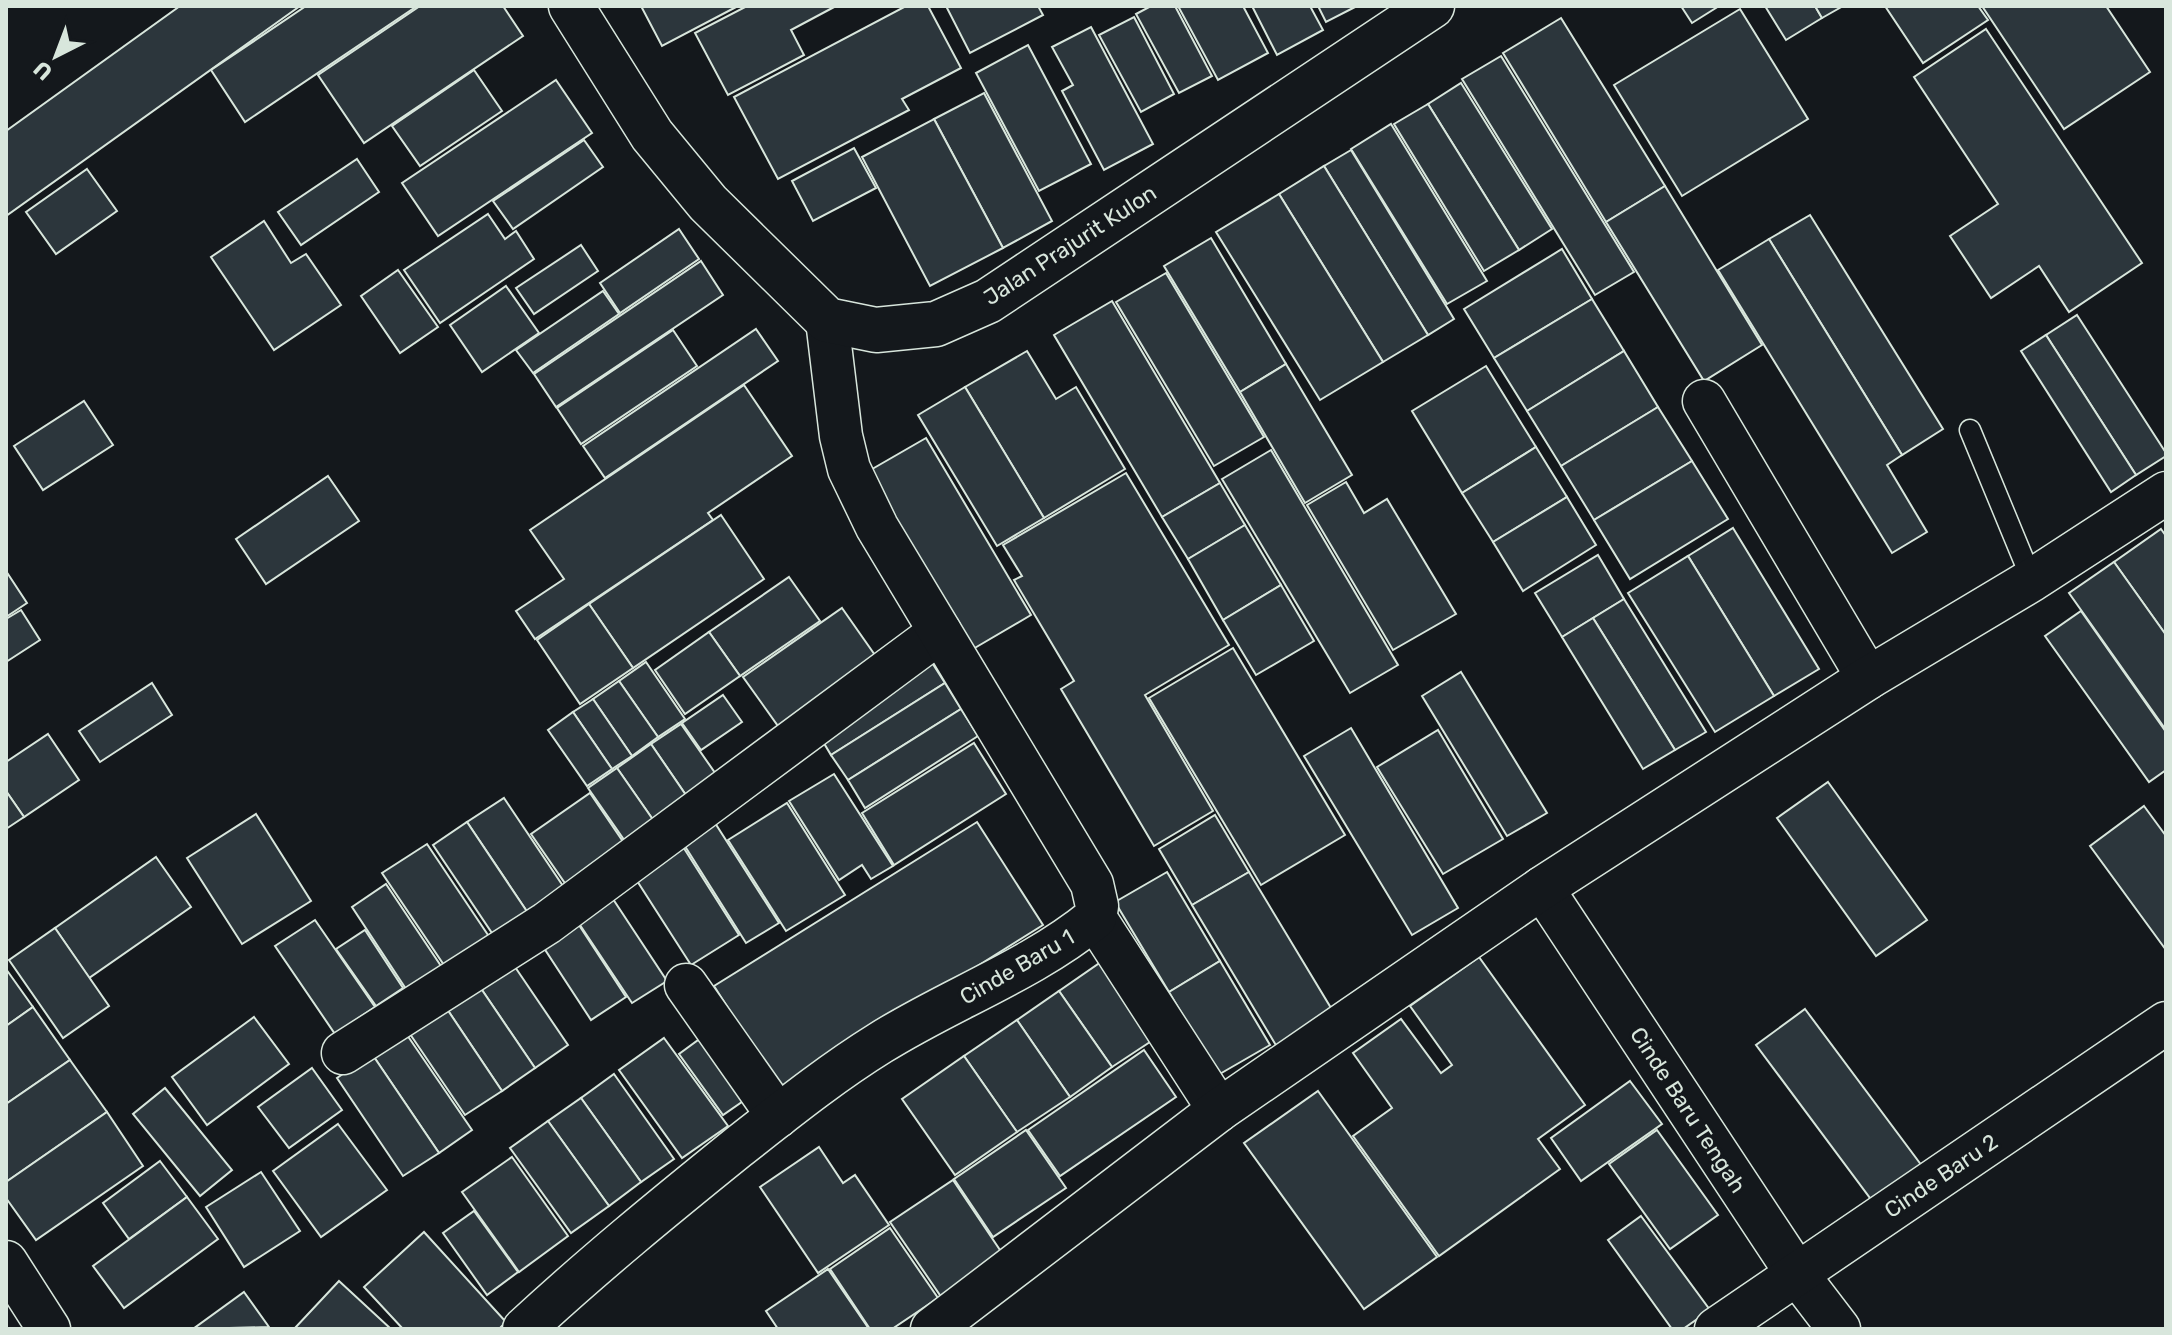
<svg xmlns="http://www.w3.org/2000/svg" width="2172" height="1335" font-family="Rubik,sans-serif">
<style>
.building{fill:#2c363c;stroke:#d8e6dc;stroke-width:2}
.lines{fill:none;stroke-linecap:round;stroke-linejoin:round}
.lane-casing{stroke:#d8e6dc;stroke-width:23}
.street-casing{stroke:#d8e6dc;stroke-width:45}
.secondary-casing{stroke:#d8e6dc;stroke-width:47}
.lane{stroke:#14181c;stroke-width:20}
.street{stroke:#14181c;stroke-width:42}
.secondary{stroke:#14181c;stroke-width:44}
.labels{text-anchor:middle;dominant-baseline:central;stroke-width:6;stroke-linejoin:round;paint-order:stroke}
.street-label{font-size:22px;fill:#d8e6dc;stroke:#14181c}
</style>
<rect width="100%" height="100%" fill="#14181c"/>
<g class="building">
<polygon points="180,6 300,6 6,216 6,131"/>
<polygon points="306,6 417,6 245,122 211,70"/>
<polygon points="420,6 503,6 523,36 364,143 318,75"/>
<polygon points="641,6 738,6 662,46"/>
<polygon points="747,6 836,6 791,30 804,55 728,95 695,33"/>
<polygon points="906,6 928,6 961,68 902,99 909,110 778,179 734,97"/>
<polygon points="946,6 1038,6 1043,15 970,53"/>
<polygon points="1151,6 1175,6 1212,76 1179,93 1136,14"/>
<polygon points="1178,6 1243,6 1268,53 1218,80"/>
<polygon points="1252,6 1310,6 1323,30 1277,55"/>
<polygon points="1318,6 1357,6 1326,22"/>
<polygon points="1681,6 1719,6 1692,23"/>
<polygon points="1765,6 1815,6 1822,18 1786,40"/>
<polygon points="1815,6 1843,6 1822,18"/>
<polygon points="1885,6 1978,6 1988,20 1923,63"/>
<polygon points="1982,6 2106,6 2150,72 2064,129"/>
<polygon points="1740,9 1808,119 1682,196 1614,85"/>
<polygon points="1134,17 1174,94 1141,112 1099,35"/>
<polygon points="1561,18 1665,186 1606,222 1503,53"/>
<polygon points="1091,27 1153,144 1104,170 1062,91 1073,85 1052,47"/>
<polygon points="1986,29 2142,263 2069,312 2039,266 1991,298 1950,236 1998,204 1914,77"/>
<polygon points="1028,45 1091,164 1039,191 976,73"/>
<polygon points="1501,56 1634,272 1595,295 1462,79"/>
<polygon points="474,70 502,111 420,166 392,126"/>
<polygon points="556,80 592,133 438,236 402,183"/>
<polygon points="1461,83 1552,229 1519,250 1428,104"/>
<polygon points="984,93 1052,221 1003,248 934,119"/>
<polygon points="1428,104 1519,250 1484,271 1394,124"/>
<polygon points="934,119 1003,248 930,286 862,157"/>
<polygon points="1391,124 1487,281 1447,304 1351,149"/>
<polygon points="584,140 603,167 513,229 493,201"/>
<polygon points="854,148 876,188 813,221 792,181"/>
<polygon points="1351,150 1454,319 1428,335 1324,166"/>
<polygon points="357,159 379,192 301,245 278,212"/>
<polygon points="1324,166 1428,335 1383,362 1279,194"/>
<polygon points="87,169 117,211 56,254 26,212"/>
<polygon points="1665,186 1762,345 1704,381 1606,222"/>
<polygon points="1279,194 1383,362 1320,400 1216,232"/>
<polygon points="488,214 505,239 516,231 534,259 440,323 404,270"/>
<polygon points="1810,215 1943,429 1902,455 1769,239"/>
<polygon points="264,221 291,263 306,254 341,305 274,350 211,257"/>
<polygon points="679,229 699,259 620,313 600,283"/>
<polygon points="1211,238 1286,364 1240,392 1164,266"/>
<polygon points="1769,239 1902,455 1887,465 1927,532 1892,553 1718,270"/>
<polygon points="581,245 598,271 534,314 516,288"/>
<polygon points="1562,249 1592,299 1494,358 1464,309"/>
<polygon points="701,261 723,295 556,407 534,374"/>
<polygon points="398,270 438,327 400,353 361,296"/>
<polygon points="1166,273 1264,437 1214,466 1116,302"/>
<polygon points="506,286 539,333 482,372 450,325"/>
<polygon points="603,291 619,314 533,373 516,350"/>
<polygon points="1592,299 1624,351 1527,411 1494,358"/>
<polygon points="1112,301 1220,483 1162,517 1054,335"/>
<polygon points="2077,315 2166,453 2166,456 2136,475 2046,335"/>
<polygon points="756,329 778,361 605,478 583,446"/>
<polygon points="673,330 697,366 581,444 557,408"/>
<polygon points="2046,335 2136,475 2111,492 2021,351"/>
<polygon points="1027,351 1056,399 1076,387 1125,469 1044,518 965,387"/>
<polygon points="1624,351 1658,407 1561,466 1527,411"/>
<polygon points="1286,364 1352,475 1305,503 1240,392"/>
<polygon points="1486,366 1536,447 1462,493 1412,411"/>
<polygon points="744,385 792,456 708,513 713,520 535,639 516,611 564,579 530,530"/>
<polygon points="965,387 1044,518 997,546 918,415"/>
<polygon points="84,401 113,445 43,490 14,446"/>
<polygon points="1658,407 1692,461 1594,520 1561,466"/>
<polygon points="926,438 1031,615 973,649 867,472"/>
<polygon points="1536,447 1567,497 1493,542 1462,493"/>
<polygon points="1271,450 1398,665 1350,693 1222,479"/>
<polygon points="1692,461 1728,519 1630,579 1594,520"/>
<polygon points="1126,473 1229,645 1145,695 1213,811 1154,846 1061,689 1074,681 1014,580 1022,576 1003,545"/>
<polygon points="328,476 359,521 266,584 236,539"/>
<polygon points="1346,482 1364,513 1387,499 1456,614 1393,650 1307,505"/>
<polygon points="1220,483 1245,525 1188,559 1162,517"/>
<polygon points="1567,497 1596,545 1523,591 1493,542"/>
<polygon points="721,515 764,579 633,668 589,604"/>
<polygon points="1245,525 1281,585 1223,620 1188,559"/>
<polygon points="1733,528 1819,669 1774,696 1688,556"/>
<polygon points="2161,529 2166,536 2166,635 2114,562"/>
<polygon points="1598,555 1624,599 1562,637 1535,593"/>
<polygon points="1688,556 1774,696 1715,732 1628,593"/>
<polygon points="2114,562 2166,635 2166,730 2069,593"/>
<polygon points="6,571 27,603 6,617"/>
<polygon points="789,577 820,621 740,676 709,632"/>
<polygon points="1281,585 1314,641 1256,675 1223,620"/>
<polygon points="1624,599 1706,732 1675,750 1593,618"/>
<polygon points="589,604 633,668 580,704 537,640"/>
<polygon points="842,608 877,658 778,726 743,677"/>
<polygon points="21,610 40,640 6,662 6,619"/>
<polygon points="2081,611 2166,732 2166,770 2149,782 2045,636"/>
<polygon points="1593,618 1675,750 1643,769 1562,637"/>
<polygon points="709,632 740,676 685,714 655,670"/>
<polygon points="1233,648 1345,835 1261,885 1149,698"/>
<polygon points="929,658 945,683 831,755 816,730"/>
<polygon points="646,662 685,719 658,737 619,681"/>
<polygon points="1461,672 1547,813 1507,836 1422,696"/>
<polygon points="619,681 658,737 632,756 593,699"/>
<polygon points="152,683 172,715 100,762 79,731"/>
<polygon points="945,683 961,709 848,780 831,755"/>
<polygon points="723,695 742,722 701,750 682,723"/>
<polygon points="593,699 632,756 612,769 573,712"/>
<polygon points="961,709 978,736 865,808 848,780"/>
<polygon points="573,712 612,769 587,786 548,730"/>
<polygon points="681,724 720,780 690,801 651,744"/>
<polygon points="1351,728 1458,908 1412,935 1304,756"/>
<polygon points="1438,730 1503,839 1443,874 1377,767"/>
<polygon points="48,734 79,780 24,817 6,791 6,762"/>
<polygon points="974,743 1006,794 894,865 862,813"/>
<polygon points="651,744 690,801 656,824 617,768"/>
<polygon points="617,768 656,824 627,844 588,788"/>
<polygon points="834,774 893,866 871,879 862,865 839,880 789,801"/>
<polygon points="1828,782 1927,920 1876,956 1777,818"/>
<polygon points="6,791 24,817 6,829"/>
<polygon points="590,793 628,849 569,889 531,834"/>
<polygon points="504,798 567,892 530,916 467,822"/>
<polygon points="787,803 845,895 786,931 728,840"/>
<polygon points="2144,806 2166,836 2166,950 2090,846"/>
<polygon points="708,812 779,923 746,943 676,832"/>
<polygon points="256,814 311,901 242,944 187,858"/>
<polygon points="1215,815 1249,872 1192,905 1159,849"/>
<polygon points="467,822 530,916 496,939 433,845"/>
<polygon points="977,822 1043,925 780,1090 714,986"/>
<polygon points="680,842 739,935 691,965 632,873"/>
<polygon points="427,844 492,941 448,971 382,873"/>
<polygon points="156,857 191,907 89,978 55,928"/>
<polygon points="1167,872 1220,961 1169,992 1115,902"/>
<polygon points="1249,872 1334,1013 1277,1047 1192,905"/>
<polygon points="386,884 445,972 410,995 352,907"/>
<polygon points="611,896 667,981 632,1003 576,919"/>
<polygon points="575,919 626,997 591,1020 540,942"/>
<polygon points="315,920 375,1007 335,1034 275,946"/>
<polygon points="55,928 109,1006 63,1038 9,960"/>
<polygon points="365,930 403,988 376,1006 336,949"/>
<polygon points="1479,957 1585,1105 1538,1139 1560,1169 1439,1256 1353,1136 1392,1108 1353,1053 1401,1019 1441,1073 1452,1065 1410,1006"/>
<polygon points="1220,961 1270,1045 1218,1075 1169,992"/>
<polygon points="1101,962 1153,1040 1112,1067 1059,991"/>
<polygon points="513,964 568,1045 535,1068 480,987"/>
<polygon points="6,969 33,1007 6,1026"/>
<polygon points="480,987 535,1068 502,1091 447,1009"/>
<polygon points="1059,991 1112,1067 1070,1097 1017,1020"/>
<polygon points="33,1007 70,1060 6,1104 6,1026"/>
<polygon points="447,1009 502,1091 465,1115 410,1034"/>
<polygon points="1805,1009 1922,1166 1873,1202 1756,1045"/>
<polygon points="254,1017 289,1064 207,1125 172,1077"/>
<polygon points="1017,1020 1070,1097 1017,1132 964,1056"/>
<polygon points="405,1032 472,1130 439,1153 372,1054"/>
<polygon points="705,1035 749,1097 723,1115 679,1054"/>
<polygon points="664,1038 728,1126 682,1158 619,1070"/>
<polygon points="1144,1050 1176,1097 1060,1176 1028,1130"/>
<polygon points="372,1054 439,1153 403,1176 337,1078"/>
<polygon points="964,1056 1017,1132 955,1175 902,1099"/>
<polygon points="70,1060 107,1112 6,1182 6,1104"/>
<polygon points="312,1068 342,1110 289,1148 258,1107"/>
<polygon points="614,1074 674,1159 641,1182 581,1098"/>
<polygon points="1630,1081 1662,1124 1581,1181 1551,1138"/>
<polygon points="165,1088 232,1170 200,1196 133,1114"/>
<polygon points="1318,1091 1437,1257 1364,1309 1244,1143"/>
<polygon points="581,1098 641,1182 609,1206 548,1121"/>
<polygon points="107,1112 143,1166 36,1240 6,1198 6,1182"/>
<polygon points="548,1121 609,1206 571,1233 510,1148"/>
<polygon points="338,1124 387,1190 321,1237 273,1171"/>
<polygon points="1026,1130 1066,1188 993,1237 954,1179"/>
<polygon points="1657,1130 1718,1215 1670,1249 1609,1164"/>
<polygon points="819,1147 843,1183 855,1175 889,1225 818,1273 760,1187"/>
<polygon points="512,1157 568,1236 519,1272 462,1192"/>
<polygon points="160,1161 187,1197 129,1239 103,1203"/>
<polygon points="261,1172 300,1231 244,1267 206,1207"/>
<polygon points="953,1180 1006,1259 944,1301 890,1222"/>
<polygon points="187,1197 218,1239 124,1308 93,1266"/>
<polygon points="474,1211 518,1272 487,1295 443,1233"/>
<polygon points="1641,1216 1710,1310 1683,1329 1672,1329 1608,1240"/>
<polygon points="890,1228 938,1298 892,1329 870,1329 830,1269"/>
<polygon points="424,1232 506,1322 499,1329 403,1329 364,1287"/>
<polygon points="828,1269 869,1329 778,1329 766,1311"/>
<polygon points="339,1281 391,1329 294,1329"/>
<polygon points="244,1292 269,1327 193,1329"/>
</g>
<g class="lines">
<defs>
<polyline id="lane" points="1970,430 2032,580"/>
<g id="street">
<polyline points="1704,401 1868,678"/>
<polyline points="1542,888 1797,1274 1839,1329"/>
<polyline points="1095,918 1219,1110"/>
<polyline points="686,985 778,1116"/>
<polyline points="343,1053 547,923 940,632"/>
<polyline points="6,1262 49,1329"/>
<path d="M524,1329c69,-64 140,-122 213,-181 46,-36 93,-74 143,-105 70,-44 150,-72 215,-125l2,-12 -5,-22 -215,-357 -28,-58 -8,-33 -14,-116"/>
<polyline points="932,1329 1219,1110 1542,888 1868,678 2032,580 2166,493"/>
<polyline points="1716,1329 2166,1023"/>
</g>
<polyline id="secondary" points="571,6 652,135 708,203 827,320 876,330 936,324 988,301 1432,6"/>
</defs>
<use href="#lane" class="lane-casing"/>
<use href="#street" class="street-casing"/>
<use href="#secondary" class="secondary-casing"/>
<use href="#lane" class="lane"/>
<use href="#street" class="street"/>
<use href="#secondary" class="secondary"/>
</g>
<g class="labels">
<g class="street-label">
<text transform="translate(1070 245) rotate(-33)">Jalan Prajurit Kulon</text>
<text transform="translate(1017 967) rotate(-30)">Cinde Baru 1</text>
<text transform="translate(1688 1110) rotate(57)">Cinde Baru Tengah</text>
<text transform="translate(1941 1176) rotate(-34)">Cinde Baru 2</text>
</g>
</g>
<rect width="2172" height="1335" fill="none" stroke="#d8e6dc" stroke-width="16"/>
<g transform="translate(56 56) rotate(222)" stroke="#14181c" stroke-width="6" paint-order="stroke">
<path d="M0-6L14 30L0 20L-14 30Z" fill="#d8e6dc"/>
<text y="-12" font-size="22" font-weight="bold" text-anchor="middle" fill="#d8e6dc">U</text>
</g>
</svg>
